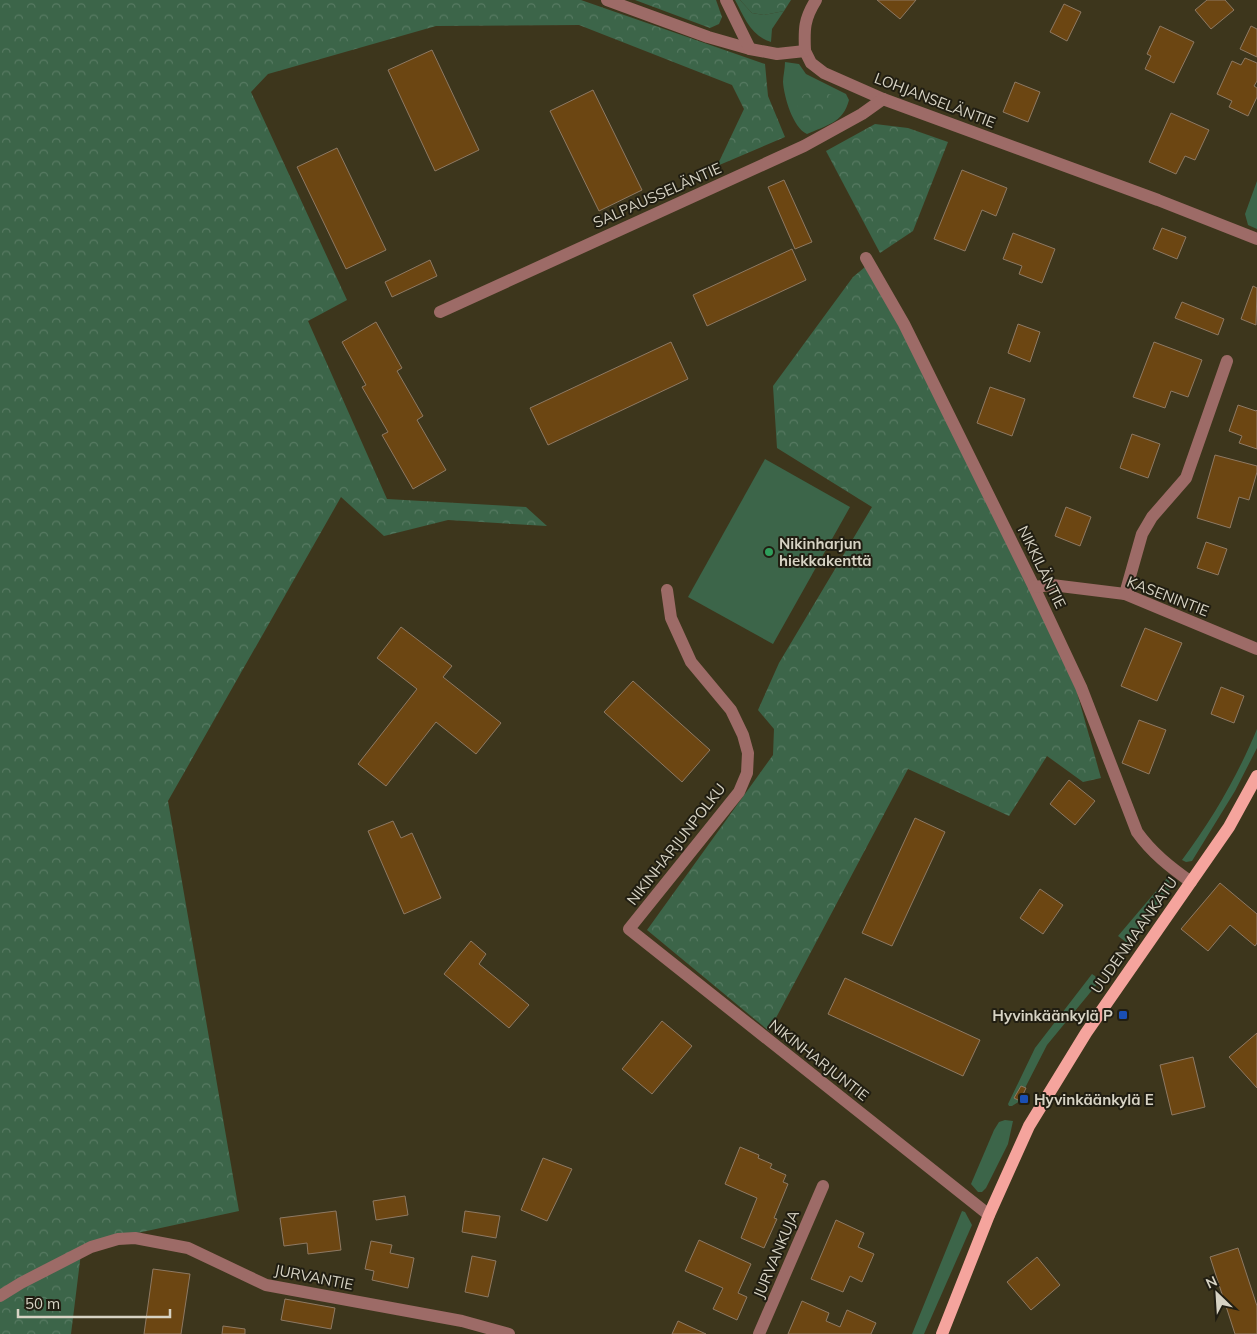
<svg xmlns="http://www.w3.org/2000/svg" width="1257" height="1334" font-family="Mulish,sans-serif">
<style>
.grass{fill:#3c6549}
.forest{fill:url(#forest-crowns)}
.building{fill:#6c4612;stroke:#8e7963}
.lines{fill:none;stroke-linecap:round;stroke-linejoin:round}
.minor{stroke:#9d6b67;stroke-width:12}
.major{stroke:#f5a49d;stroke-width:12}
.leisure-dot{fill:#2e9e5b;stroke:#211e12;stroke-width:2}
.transit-dot{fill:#1a4fb4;stroke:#211e12;stroke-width:2}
.labels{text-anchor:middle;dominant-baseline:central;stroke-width:4;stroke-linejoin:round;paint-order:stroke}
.street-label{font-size:15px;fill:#d7d3c4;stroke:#211e12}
.poi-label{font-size:15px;font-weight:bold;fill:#d7d3c4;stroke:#211e12;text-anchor:start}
</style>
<defs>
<pattern id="forest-crowns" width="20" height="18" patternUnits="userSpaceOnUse" patternTransform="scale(1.25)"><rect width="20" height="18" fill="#3c6549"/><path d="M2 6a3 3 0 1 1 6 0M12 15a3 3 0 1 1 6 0" fill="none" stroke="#577a62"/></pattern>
</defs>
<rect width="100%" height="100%" fill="#3d361c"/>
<g class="grass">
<path d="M735,0h5l12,13 12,2 20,-4 -12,18 -1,13c-20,-6 -27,-25 -36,-42z"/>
<path d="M785,62l14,2 7,10 40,20 3,6c-6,23 -22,25 -42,34 -14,-6 -23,-37 -24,-52 0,-6 2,-13 2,-20z"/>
<polygon points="1257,181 1257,229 1248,225 1245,214"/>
<polygon points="765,459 850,507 773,644 688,597"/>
<path d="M1257,729v19l-22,43 -43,70 -6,1 -4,-2c31,-42 55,-83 75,-131z"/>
<polygon points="1168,877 1171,888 1130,945 1118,936"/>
<polygon points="1092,974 1095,976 1098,983 1047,1045 1025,1088 1021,1086 1015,1098 1020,1101 1012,1106 1009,1106 1008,1104 1035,1048"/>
<polygon points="1005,1120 1013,1121 1008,1144 986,1188 982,1192 978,1192 971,1184 994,1130 999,1122"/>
<polygon points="962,1211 965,1212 972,1225 924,1334 912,1334"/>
</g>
<g class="forest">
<polygon points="0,0 581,0 765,64 768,96 785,137 717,166 744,109 732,85 579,25 436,26 268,74 251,92 347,300 308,321 387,499 526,507 547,526 448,520 384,536 341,497 168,801 239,1211 82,1245 71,1334 0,1334"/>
<polygon points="635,0 716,0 722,17 719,24 710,28"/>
<polygon points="740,0 791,0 784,11 764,15 752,13"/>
<polygon points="817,91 832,95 836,107 826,118 811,126 800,115 797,103 804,94"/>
<polygon points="875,124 908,128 948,142 913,231 880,253 826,151"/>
<polygon points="865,267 899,326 1021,571 1076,689 1101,778 1083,782 1047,756 1009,816 908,769 769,1031 647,930 773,755 774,729 758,710 779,663 872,507 777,448 773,386 853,277"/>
</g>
<g class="building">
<polygon points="877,0 916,0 900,19"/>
<polygon points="1207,0 1225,0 1234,10 1211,29 1195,10"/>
<polygon points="1064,4 1081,12 1067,41 1050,32"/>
<polygon points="1160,26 1194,42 1174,83 1145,69 1151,56 1147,54"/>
<polygon points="1251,26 1257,29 1257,57 1240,49"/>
<polygon points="432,50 479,150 435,171 388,70"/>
<polygon points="1245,58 1257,63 1257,81 1254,86 1257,88 1257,97 1248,116 1229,107 1232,101 1217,94 1232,61 1241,65"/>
<polygon points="1015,82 1040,92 1028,122 1003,112"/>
<polygon points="593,90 642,190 599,211 550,111"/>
<polygon points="1171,113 1209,130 1195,160 1185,156 1176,174 1149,162"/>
<polygon points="337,148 386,250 346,269 297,167"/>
<polygon points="962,170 1007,188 996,216 982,210 965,251 934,239"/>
<polygon points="784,180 812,242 795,249 768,187"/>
<polygon points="1162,228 1186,237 1177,259 1153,249"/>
<polygon points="1013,233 1055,249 1042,283 1019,274 1022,266 1003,259"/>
<polygon points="792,249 806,280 707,326 693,295"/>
<polygon points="430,260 437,276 392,297 385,282"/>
<polygon points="1253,286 1257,288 1256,325 1241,319"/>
<polygon points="1182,302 1224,319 1218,335 1175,318"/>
<polygon points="376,322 402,368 397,371 423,416 417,420 446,470 413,489 382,435 388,432 362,387 366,385 342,342"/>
<polygon points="1018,324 1040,332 1030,362 1008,353"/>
<polygon points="671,342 688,379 548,445 530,408"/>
<polygon points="1154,342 1202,360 1188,397 1171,391 1165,408 1133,397"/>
<polygon points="990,387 1025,399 1012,436 977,423"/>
<polygon points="1238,405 1256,411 1257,410 1257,449 1239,443 1242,436 1229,431"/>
<polygon points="1132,434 1160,444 1148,478 1120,468"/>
<polygon points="1215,455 1257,466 1257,472 1249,500 1239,497 1230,528 1197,518"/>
<polygon points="1066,507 1091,517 1080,546 1055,536"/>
<polygon points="1206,542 1227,549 1218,575 1197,568"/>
<polygon points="401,627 452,666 443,677 501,723 476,754 436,722 386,786 358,764 417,689 377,658"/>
<polygon points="1145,628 1182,643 1157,701 1121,686"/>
<polygon points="633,681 710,750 682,782 604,712"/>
<polygon points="1221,687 1244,696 1234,723 1211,714"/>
<polygon points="1139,720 1166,730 1149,774 1122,763"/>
<polygon points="1069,780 1095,801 1075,825 1050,804"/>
<polygon points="915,818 945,832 892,946 862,933"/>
<polygon points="393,821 401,838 412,833 441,898 404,914 368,831"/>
<polygon points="1220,883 1257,914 1257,943 1255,946 1230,925 1208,951 1181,929"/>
<polygon points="1040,889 1063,905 1043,934 1020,918"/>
<polygon points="471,941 486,954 479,964 529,1005 509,1028 444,974"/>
<polygon points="845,978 980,1040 963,1076 828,1014"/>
<polygon points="662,1021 692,1046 652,1094 622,1069"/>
<polygon points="1257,1033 1257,1088 1229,1057"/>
<polygon points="1193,1057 1205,1107 1172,1115 1160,1065"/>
<polygon points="1021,1086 1026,1088 1020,1101 1014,1098"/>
<polygon points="740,1147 759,1155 758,1158 772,1164 770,1168 786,1175 783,1182 788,1184 774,1218 777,1219 764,1248 741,1238 757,1198 725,1184"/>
<polygon points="543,1158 572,1169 547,1221 521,1210"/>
<polygon points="405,1196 408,1215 376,1220 373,1201"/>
<polygon points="336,1211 341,1250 308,1254 307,1243 284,1246 280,1218"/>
<polygon points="465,1211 500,1216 496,1238 462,1232"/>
<polygon points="836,1220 864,1233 858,1247 874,1254 862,1282 850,1276 843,1292 811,1279"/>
<polygon points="699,1240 751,1264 738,1293 747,1297 737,1320 713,1309 723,1288 685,1271"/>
<polygon points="371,1241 392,1245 390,1253 414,1258 408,1288 372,1280 374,1271 365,1269"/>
<polygon points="1238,1248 1257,1306 1257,1334 1235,1334 1210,1257"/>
<polygon points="472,1256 496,1261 488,1297 465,1292"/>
<polygon points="1037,1257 1060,1285 1031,1310 1007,1282"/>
<polygon points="153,1269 190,1274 181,1334 144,1334"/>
<polygon points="285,1299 335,1308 331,1329 281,1320"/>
<polygon points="802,1301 829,1313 826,1321 840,1327 847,1310 876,1323 871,1334 788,1334"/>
<polygon points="678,1321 706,1334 672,1334"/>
<polygon points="223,1326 245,1329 245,1334 222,1334"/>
</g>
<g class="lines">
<g class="minor">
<polyline points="607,0 708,37 750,49 777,54 805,51 811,63 824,73 883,99 1158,200 1257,239"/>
<polyline points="726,0 750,49"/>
<path d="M805,51c-1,-22 -1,-32 11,-51"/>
<path d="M866,258l38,66 130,263 47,100 56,145c15,21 33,35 54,50"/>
<polyline points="440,312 804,146 862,114 883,99"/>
<polyline points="1034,587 1052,585 1125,594 1257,649"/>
<polyline points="667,590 671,618 691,662 731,710 743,735 748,753 747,773 739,792 629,929 989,1215"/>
<polyline points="1125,594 1142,534 1152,517 1186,478 1227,361"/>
<polyline points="0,1296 21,1283 91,1247 118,1239 135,1238 188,1248 266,1285 462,1321 509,1334"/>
<polyline points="759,1334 823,1186"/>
</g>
<polyline class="major" points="942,1334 989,1215 1029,1126 1086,1033 1229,827 1257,776"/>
</g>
<circle class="leisure-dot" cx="769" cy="552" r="5"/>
<g class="transit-dot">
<rect x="1118" y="1010" width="10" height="10" rx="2.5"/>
<rect x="1019" y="1094" width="10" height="10" rx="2.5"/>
</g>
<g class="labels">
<g class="street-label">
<text transform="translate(935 100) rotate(21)">LOHJANSELÄNTIE</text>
<text transform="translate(657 195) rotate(-24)">SALPAUSSELÄNTIE</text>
<text transform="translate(1042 567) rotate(64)">NIKKILÄNTIE</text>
<text transform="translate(1168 596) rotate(21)">KASENINTIE</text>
<text transform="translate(676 844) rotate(-52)">NIKINHARJUNPOLKU</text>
<text transform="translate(1134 935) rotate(-55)">UUDENMAANKATU</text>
<text transform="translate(819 1060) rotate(38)">NIKINHARJUNTIE</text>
<text transform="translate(776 1254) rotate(-67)">JURVANKUJA</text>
<text transform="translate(314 1277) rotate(11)">JURVANTIE</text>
</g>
<g class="poi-label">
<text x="779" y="543">Nikinharjun<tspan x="779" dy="17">hiekkakenttä</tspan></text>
<text x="1113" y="1015" text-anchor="end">Hyvinkäänkylä P</text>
<text x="1034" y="1099">Hyvinkäänkylä E</text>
</g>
</g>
<g transform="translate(1217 1294) rotate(335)" stroke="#211e12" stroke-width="4" paint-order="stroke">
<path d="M0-4L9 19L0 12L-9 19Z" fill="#d7d3c4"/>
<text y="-8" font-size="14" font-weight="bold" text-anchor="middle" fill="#d7d3c4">N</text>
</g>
<path d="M18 1309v8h152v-8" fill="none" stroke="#d7d3c4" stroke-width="2.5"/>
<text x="25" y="1309" font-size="15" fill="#d7d3c4" stroke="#211e12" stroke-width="4" paint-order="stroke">50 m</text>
</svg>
